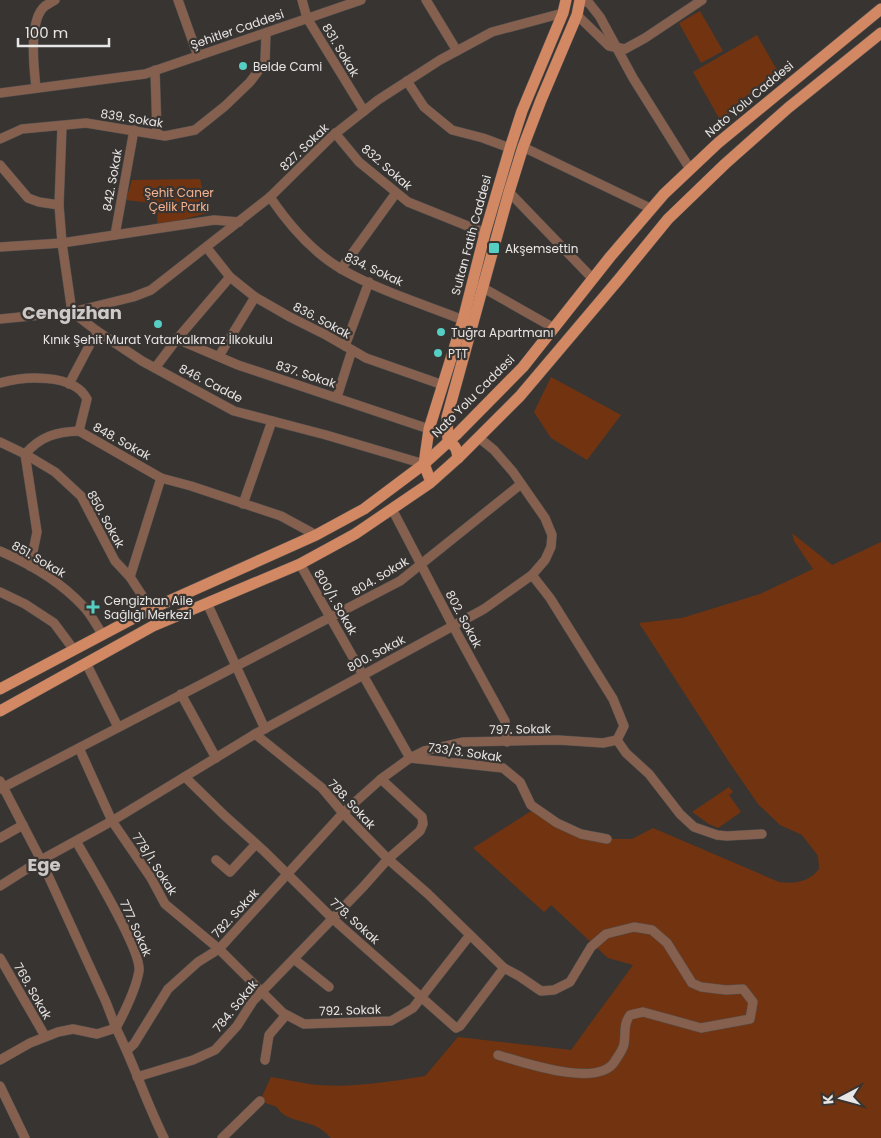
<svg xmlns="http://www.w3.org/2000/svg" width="881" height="1138" font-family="Poppins,sans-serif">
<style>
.green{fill:#723410}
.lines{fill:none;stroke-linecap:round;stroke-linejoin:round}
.minor-casing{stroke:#53504f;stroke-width:10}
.major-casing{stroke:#53504f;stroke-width:12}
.minor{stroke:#85604e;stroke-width:9}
.major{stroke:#d28863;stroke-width:11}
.poi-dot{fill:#56cec3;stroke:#373432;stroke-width:2}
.labels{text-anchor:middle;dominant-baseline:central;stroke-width:4.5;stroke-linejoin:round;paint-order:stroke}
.street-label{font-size:12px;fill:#e8e6e5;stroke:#373432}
.poi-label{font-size:12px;fill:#e8e6e5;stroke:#373432;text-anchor:start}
.park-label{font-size:12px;fill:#f5b190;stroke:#373432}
.district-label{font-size:18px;font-weight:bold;fill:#cdc9c7;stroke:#373432}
</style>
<rect width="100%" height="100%" fill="#373432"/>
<g class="green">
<polygon points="700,11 723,51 701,63 679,23"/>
<polygon points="757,35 781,77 742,99 745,105 720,120 693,72"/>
<polygon points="200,179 208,213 157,226 158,204 126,200 132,180"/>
<polygon points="551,377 621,415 587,460 551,438 534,412"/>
<path d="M792,533l40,32 49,-23v596h-550c-3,-3 -6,-6 -9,-8 -12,-10 -38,-8 -45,-23l-17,-6 11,-24c13,2 25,5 38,7 38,5 79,-2 116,-8l33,-39 113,13 62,-85 -25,-7 -57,-53 -7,7 -71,-64 63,-40 21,15 50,16h25l21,-11 126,54c16,2 30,0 40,-13l-1,-13 -16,-21 -22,-10 -22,-21 -29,-42 -90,-139 43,-5 78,-24 53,-25 -19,-28z"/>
<polygon points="729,787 733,792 729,795 741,812 718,828 709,824 692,812"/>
</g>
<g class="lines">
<defs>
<g id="minor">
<polyline points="178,0 198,56"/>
<polyline points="302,0 307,18 364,111"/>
<polyline points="426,0 457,51"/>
<polyline points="581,0 589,3 600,17 633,78 690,169"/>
<polyline points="577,15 609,46 625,49 645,38 702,0"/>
<polyline points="155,70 157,134"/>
<polyline points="407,81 424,107 452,130 483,138 510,148"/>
<path d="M36,88c-2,-20 -8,-68 9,-82 3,-2 7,-4 10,-6"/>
<polyline points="0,93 145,74 361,0"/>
<polyline points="62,126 59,205 62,243 72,312 133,297 151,290 270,197 331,137 378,100 440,60 492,32 563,13"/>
<polyline points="335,133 359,162 408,202 485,233"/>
<polyline points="0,139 22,129 86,123 165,136 195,130 225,106 250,82 265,62 266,33"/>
<polyline points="523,147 652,209"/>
<polyline points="0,165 28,198 39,202 59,205"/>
<polyline points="509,192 593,279"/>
<path d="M270,197c19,28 43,56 73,73 37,21 80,34 120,50"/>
<polyline points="115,235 134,130"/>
<polyline points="0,247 62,243 214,220 239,222"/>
<polyline points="207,248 230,277 255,297 290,317 326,335 366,358 443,385"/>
<polyline points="341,269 396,193"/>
<polyline points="478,285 554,328"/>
<polyline points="0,319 72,312 97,331 142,361 234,411 326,435 424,464"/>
<polyline points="177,339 238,365 429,429"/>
<polyline points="345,346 369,282"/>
<polyline points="219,356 255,297"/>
<polyline points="155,368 177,339 230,277"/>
<path d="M0,383c24,-7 74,-10 87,16l-8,32"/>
<polyline points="69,384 97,331"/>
<polyline points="337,397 352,350"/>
<polyline points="0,442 25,454 55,472 81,496 115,561 130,577 151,609"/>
<polyline points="243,504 272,421"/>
<polyline points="392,509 453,626 505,721 507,742"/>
<path d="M0,551c30,13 61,31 83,55 8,8 13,19 20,29"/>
<polyline points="300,564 410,758 424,751 463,742 558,740 603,743 617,740 624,726 613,699 550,598 532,575"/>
<path d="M30,566l7,-34 -12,-78c16,-18 31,-22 54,-23l82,47 30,8 90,30 35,19"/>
<polyline points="130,577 161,478"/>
<polyline points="0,592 25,604 54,623 74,650"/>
<polyline points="207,603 265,729"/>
<polyline points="86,663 118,727"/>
<polyline points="181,694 216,758"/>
<path d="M255,734l67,54 21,25 45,46 40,35 76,74 15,8 22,15 13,-1 16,-8 21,-35 15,-13 28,-7 18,3 15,13 25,40 9,4 25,3 17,-1 10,13 -3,17 -49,9 -58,-16 -13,3c-7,10 -4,18 -6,29 -1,6 -6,12 -9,17 -16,28 -93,1 -117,-6"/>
<polyline points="617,740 626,753 649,774 680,814 694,827 717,835 727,836 762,834"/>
<polyline points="79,748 112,821 151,878 165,904 219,949 283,1013 304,1024 391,1021 413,1008 470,935"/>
<polyline points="185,777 225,816 264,851 333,919 456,1028 460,1026 504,968"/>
<polyline points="0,781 41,860 106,1002 116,1028 97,1034 73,1029 58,1032 30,1043 0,1060"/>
<polyline points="0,789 400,581 521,484"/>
<polyline points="0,838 23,825"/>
<path d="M76,841c13,23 66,109 63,130 -3,18 -15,42 -23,57 18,36 30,74 48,110"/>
<polyline points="216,860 230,872 256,844"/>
<polyline points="0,886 41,860 112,821 255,734 484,609 532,575 545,560 551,547 552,535 545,518 513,472 494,450 478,437"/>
<polyline points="0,958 45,1036"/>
<polyline points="294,959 329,987"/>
<polyline points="127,1050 134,1044 168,989 198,962 219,949 343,813 381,779 410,758 503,768 520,782 531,805 557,823 581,834 607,839"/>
<polyline points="265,1060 269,1035 286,1015"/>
<polyline points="137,1077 193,1060 215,1050 237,1026 253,1001 363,887 388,859 420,831 423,824 422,817 381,779"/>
<polyline points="0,1086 25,1138"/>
<polyline points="222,1138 260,1101"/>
</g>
<g id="major">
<path d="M458,458c-1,-8 -2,-13 -10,-16l-1,-25 62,-225 14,-45 18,-47 36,-85 3,-15"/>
<polyline points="434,479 429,477 424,464 429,429 463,320 485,233 510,148 522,111 563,13 566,0"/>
<polyline points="0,689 151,609 316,535 364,509 424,464 457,434 523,367 610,257 664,194 718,143 881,9"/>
<polyline points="0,711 153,626 300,564 355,534 430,483 458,458 520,396 619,279 668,219 725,164 788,108 881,33"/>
</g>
</defs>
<use href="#minor" class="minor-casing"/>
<use href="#major" class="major-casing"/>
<use href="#minor" class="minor"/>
<use href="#major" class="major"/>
</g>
<g class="poi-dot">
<circle cx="243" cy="66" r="5"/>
<rect x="488" y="242" width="12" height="12" rx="2.5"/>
<circle cx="158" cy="324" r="5"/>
<circle cx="441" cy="332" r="5"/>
<circle cx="438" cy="353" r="5"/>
<path d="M90.5 599.5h5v5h5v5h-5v5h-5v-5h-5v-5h5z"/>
</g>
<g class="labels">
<g class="street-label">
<text transform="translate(237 29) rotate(-19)">Şehitler Caddesi</text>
<text transform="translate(341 50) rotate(59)">831. Sokak</text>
<text transform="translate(749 99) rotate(-40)">Nato Yolu Caddesi</text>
<text transform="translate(132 118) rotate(9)">839. Sokak</text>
<text transform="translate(304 147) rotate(-44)">827. Sokak</text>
<text transform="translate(387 167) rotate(41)">832. Sokak</text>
<text transform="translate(112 180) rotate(-80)">842. Sokak</text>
<text transform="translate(471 235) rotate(-75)">Sultan Fatih Caddesi</text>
<text transform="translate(374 269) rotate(25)">834. Sokak</text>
<text transform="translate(322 320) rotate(28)">836. Sokak</text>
<text transform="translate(306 374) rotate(18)">837. Sokak</text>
<text transform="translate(211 383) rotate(27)">846. Cadde</text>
<text transform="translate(473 396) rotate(-45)">Nato Yolu Caddesi</text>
<text transform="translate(122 441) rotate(29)">848. Sokak</text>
<text transform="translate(106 519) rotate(61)">850. Sokak</text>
<text transform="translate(39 559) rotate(30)">851. Sokak</text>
<text transform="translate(380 576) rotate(-31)">804. Sokak</text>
<text transform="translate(336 602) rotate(60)">800/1. Sokak</text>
<text transform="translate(464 619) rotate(62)">802. Sokak</text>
<text transform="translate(376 653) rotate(-28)">800. Sokak</text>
<text transform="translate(520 729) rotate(-1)">797. Sokak</text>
<text transform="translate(465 752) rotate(8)">733/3. Sokak</text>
<text transform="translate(352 804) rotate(47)">788. Sokak</text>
<text transform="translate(155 864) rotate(57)">778/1. Sokak</text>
<text transform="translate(235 913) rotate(-47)">782. Sokak</text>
<text transform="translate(355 921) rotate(42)">778. Sokak</text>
<text transform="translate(136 928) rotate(66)">777. Sokak</text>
<text transform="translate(33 991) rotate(60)">769. Sokak</text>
<text transform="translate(235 1006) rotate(-51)">784. Sokak</text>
<text transform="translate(350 1010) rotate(-2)">792. Sokak</text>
</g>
<g class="poi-label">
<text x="253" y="66">Belde Cami</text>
<text x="505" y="248">Akşemsettin</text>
<text x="451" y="332">Tuğra Apartmanı</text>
<text x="158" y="339" text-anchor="middle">Kınık Şehit Murat Yatarkalkmaz İlkokulu</text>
<text x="448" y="353">PTT</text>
<text x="104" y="600">Cengizhan Aile<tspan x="104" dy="14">Sağlığı Merkezi</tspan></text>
</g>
<g class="park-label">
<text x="179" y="192">Şehit Caner<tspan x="179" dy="14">Çelik Parkı</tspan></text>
</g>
<g class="district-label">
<text x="72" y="312">Cengizhan</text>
<text x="44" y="864">Ege</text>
</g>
</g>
<g transform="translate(841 1098) rotate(264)" stroke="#373432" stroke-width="4" paint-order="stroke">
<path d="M0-4L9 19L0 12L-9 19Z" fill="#e8e6e5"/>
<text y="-8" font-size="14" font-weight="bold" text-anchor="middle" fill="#e8e6e5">K</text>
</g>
<path d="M18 38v8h91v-8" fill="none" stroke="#e8e6e5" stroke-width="2.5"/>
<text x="25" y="38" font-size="15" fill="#e8e6e5" stroke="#373432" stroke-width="4" paint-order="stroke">100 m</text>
</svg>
